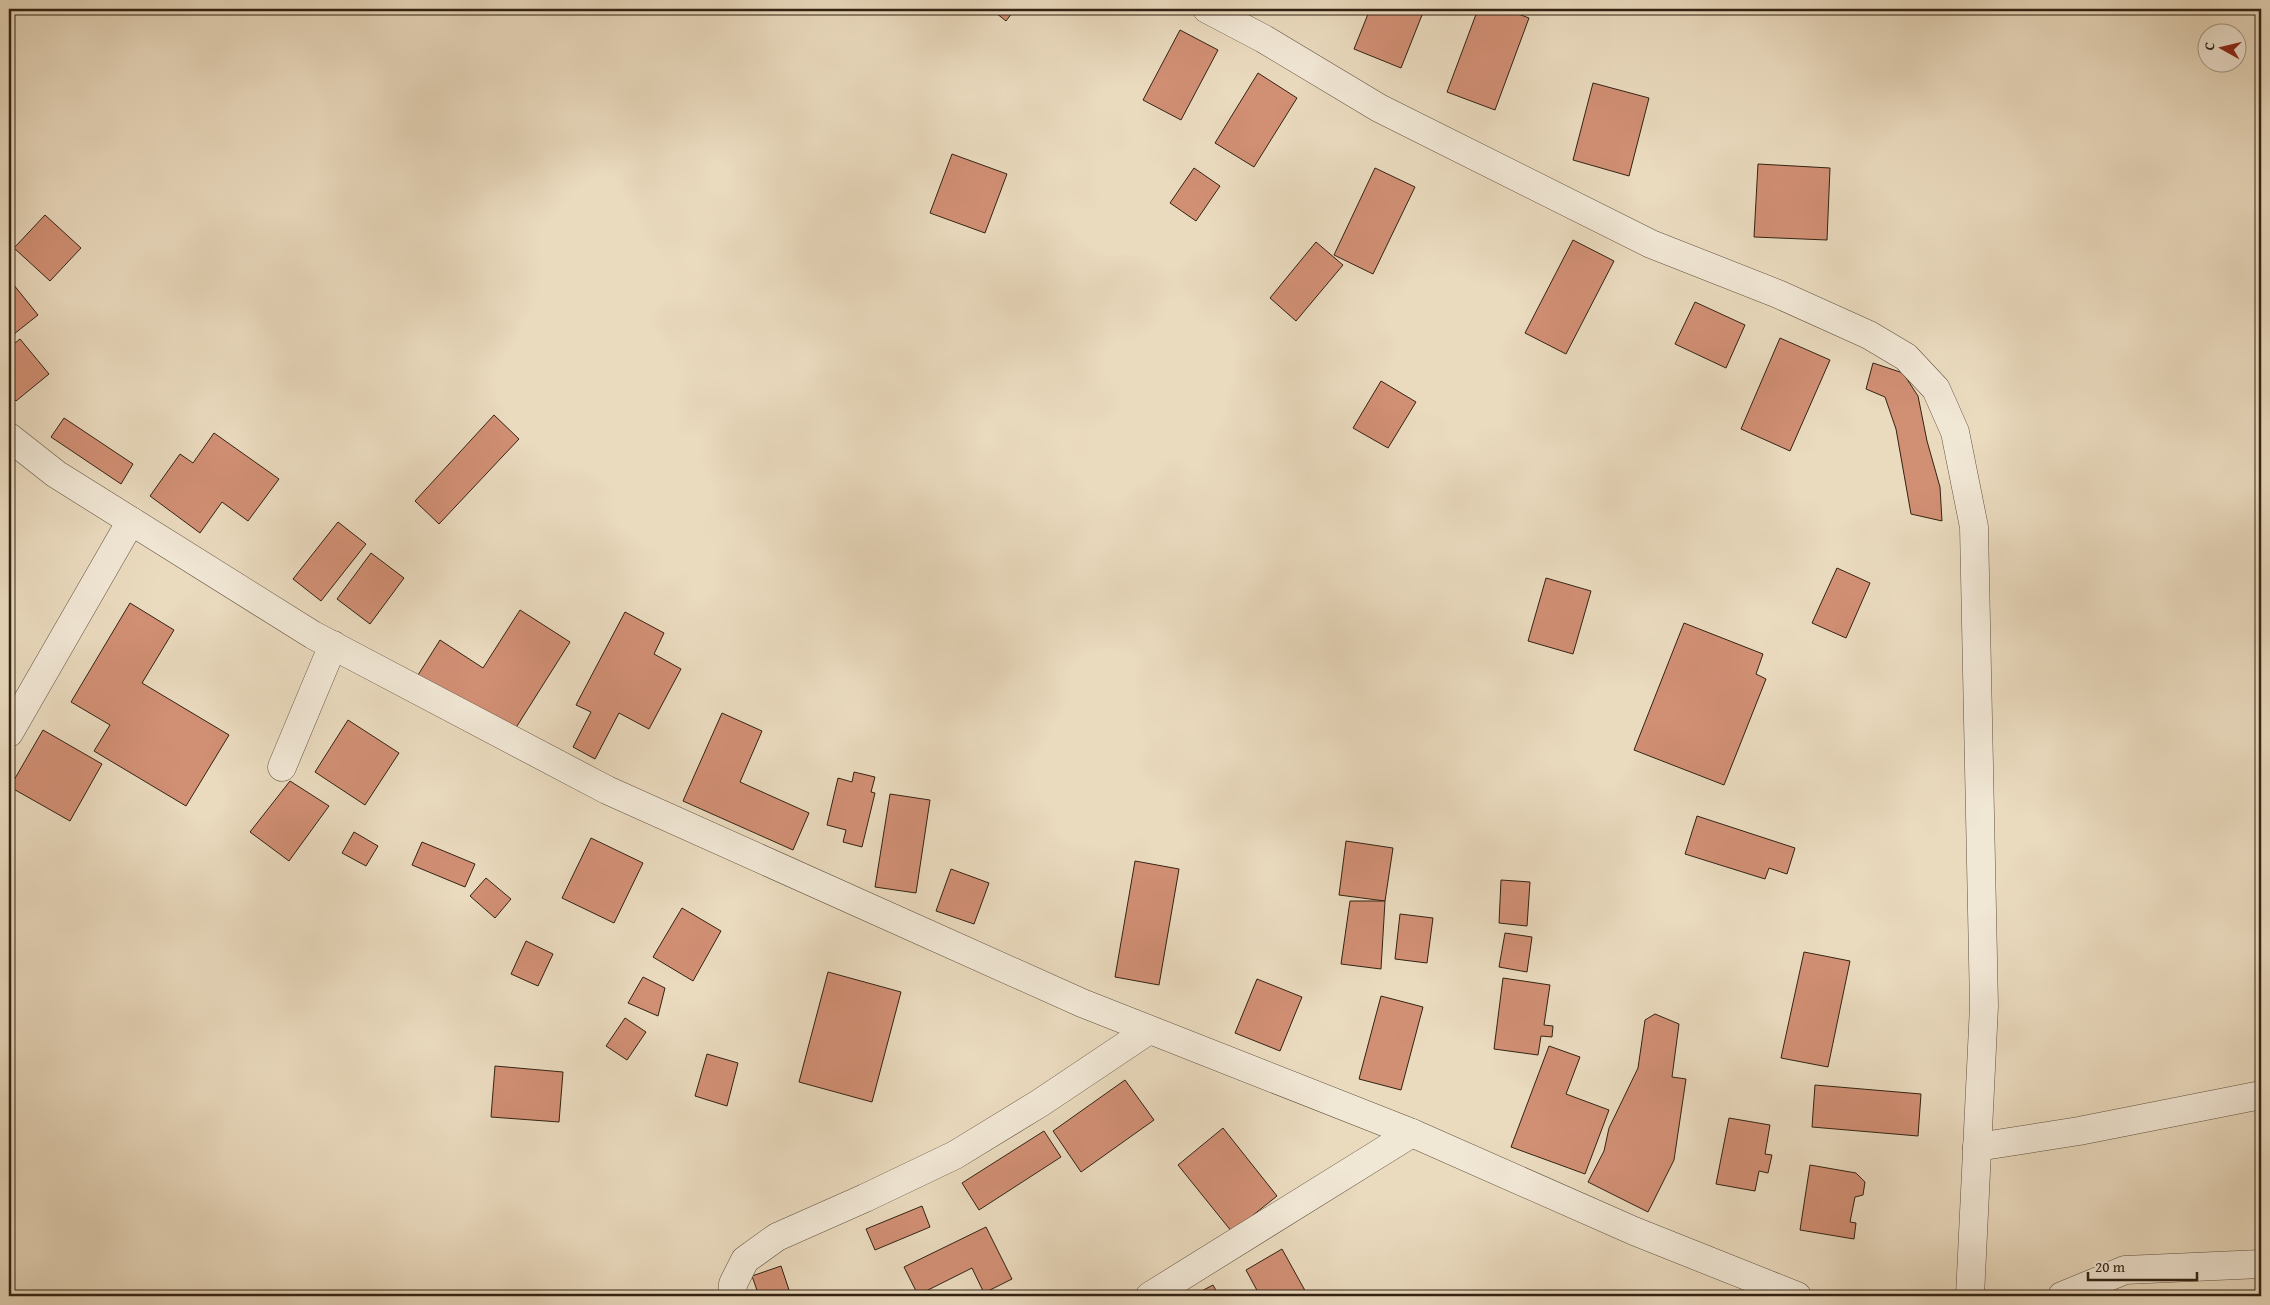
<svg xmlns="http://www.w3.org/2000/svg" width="2270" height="1305" font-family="'Gentium Book Plus',serif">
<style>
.building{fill:#d18f74;stroke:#322313}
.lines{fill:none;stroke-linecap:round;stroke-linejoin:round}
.minor-casing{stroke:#60513e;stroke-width:29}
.minor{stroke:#f1e7d5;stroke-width:28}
</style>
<rect width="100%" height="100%" fill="#eadabe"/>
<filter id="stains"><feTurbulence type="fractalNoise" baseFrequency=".004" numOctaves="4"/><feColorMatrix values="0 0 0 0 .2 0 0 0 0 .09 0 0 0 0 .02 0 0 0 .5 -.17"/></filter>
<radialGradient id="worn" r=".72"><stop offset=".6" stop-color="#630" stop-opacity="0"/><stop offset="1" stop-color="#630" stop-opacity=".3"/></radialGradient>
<g class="building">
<polygon points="991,9 1015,9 1006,21"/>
<polygon points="1370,9 1406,9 1422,15 1401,68 1354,49"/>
<polygon points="1478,9 1505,9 1529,18 1495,110 1447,92"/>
<polygon points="1180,30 1218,50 1181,120 1143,100"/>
<polygon points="1258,73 1297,98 1254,167 1215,143"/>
<polygon points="1593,83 1649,98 1629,176 1573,160"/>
<polygon points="952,154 1007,174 985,233 930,213"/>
<polygon points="1758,164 1830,168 1827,240 1754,237"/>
<polygon points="1194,168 1220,186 1196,221 1170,203"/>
<polygon points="1375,168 1415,187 1373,274 1334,255"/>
<polygon points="45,215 81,248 50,281 14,248"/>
<polygon points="1573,240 1614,261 1566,354 1525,333"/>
<polygon points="1316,242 1343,265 1296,321 1270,298"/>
<polygon points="9,279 38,315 9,338"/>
<polygon points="1695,302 1745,325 1726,368 1675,344"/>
<polygon points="1780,338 1830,360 1790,451 1741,429"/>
<polygon points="20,339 49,374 16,401 9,393 9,348"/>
<polygon points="1873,363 1903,373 1918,396 1927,441 1940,487 1942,521 1911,514 1896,429 1885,397 1866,389"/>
<polygon points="1381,381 1416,402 1388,448 1353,428"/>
<polygon points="494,415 519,439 439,524 415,501"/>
<polygon points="64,418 133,464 121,484 51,437"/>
<polygon points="214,433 279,479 248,521 222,502 200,533 150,496 180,454 193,463"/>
<polygon points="338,522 366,544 321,601 293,579"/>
<polygon points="371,553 404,578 370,624 337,599"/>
<polygon points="1837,568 1870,583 1846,638 1812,623"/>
<polygon points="1546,578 1591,591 1573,654 1528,641"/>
<polygon points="130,603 174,630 142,683 229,735 186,806 94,751 110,725 71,702"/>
<polygon points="520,610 570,642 512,734 418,675 440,640 483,668"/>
<polygon points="625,612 664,633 654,654 681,669 649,729 619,713 595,759 573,747 591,712 576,705"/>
<polygon points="1684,623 1763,654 1756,674 1766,679 1724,785 1634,750"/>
<polygon points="722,713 762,731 740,782 809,813 793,850 683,801"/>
<polygon points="348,720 399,753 365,805 315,772"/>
<polygon points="43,730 102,764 70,821 10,787"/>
<polygon points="854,772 875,777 871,792 875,793 862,847 843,842 846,830 827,825 838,778 852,782"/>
<polygon points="290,781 329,806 289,861 250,832"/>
<polygon points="890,794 930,800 916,893 875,887"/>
<polygon points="1697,816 1795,848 1787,874 1769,868 1765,879 1685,854"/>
<polygon points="354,832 378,846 366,866 342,853"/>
<polygon points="591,838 643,863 614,923 562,898"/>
<polygon points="1346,841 1393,848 1385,901 1339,895"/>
<polygon points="422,842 475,864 465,887 412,865"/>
<polygon points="1135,861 1179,869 1159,985 1115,977"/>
<polygon points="951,869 989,883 974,924 936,911"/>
<polygon points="486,878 511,899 495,918 470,896"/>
<polygon points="1501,880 1530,882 1527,926 1499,923"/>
<polygon points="1350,901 1385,901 1381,969 1341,964"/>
<polygon points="682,908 721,931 693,981 653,957"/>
<polygon points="1400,914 1433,918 1427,963 1395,959"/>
<polygon points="1505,933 1532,937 1527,972 1499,967"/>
<polygon points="526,941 553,954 538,986 511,974"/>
<polygon points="1804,952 1850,961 1828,1067 1781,1058"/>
<polygon points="828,972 901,992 872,1102 799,1082"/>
<polygon points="643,977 665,988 658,1016 628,1003"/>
<polygon points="1503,978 1550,985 1544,1025 1553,1026 1552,1037 1541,1036 1538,1055 1494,1049"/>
<polygon points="1257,979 1302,997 1280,1051 1235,1033"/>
<polygon points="1381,996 1423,1007 1401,1090 1359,1079"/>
<polygon points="1655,1014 1679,1024 1672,1077 1686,1079 1674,1160 1648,1212 1588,1182 1604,1151 1609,1128 1638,1068 1645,1020"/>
<polygon points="625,1018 646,1032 627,1060 606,1046"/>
<polygon points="1549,1046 1580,1057 1566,1094 1609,1110 1585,1174 1511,1147"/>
<polygon points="707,1054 738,1063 727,1106 695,1096"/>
<polygon points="495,1066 563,1072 559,1122 491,1117"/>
<polygon points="1125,1080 1154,1120 1081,1172 1053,1131"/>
<polygon points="1815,1085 1921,1094 1918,1136 1812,1127"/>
<polygon points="1729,1118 1770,1125 1765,1154 1772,1155 1768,1173 1759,1171 1755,1191 1716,1184"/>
<polygon points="1223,1128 1277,1196 1232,1232 1178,1165"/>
<polygon points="1044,1131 1061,1157 979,1210 962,1183"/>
<polygon points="1810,1165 1856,1173 1865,1182 1863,1195 1855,1197 1850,1222 1856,1223 1854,1239 1800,1230"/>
<polygon points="922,1206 930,1227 875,1250 866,1229"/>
<polygon points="986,1227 1012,1279 984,1293 972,1268 918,1295 904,1267"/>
<polygon points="1282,1249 1308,1296 1260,1296 1246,1270"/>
<polygon points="781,1266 791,1296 759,1296 752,1276"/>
<polygon points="1213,1285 1219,1296 1192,1296"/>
</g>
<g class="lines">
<defs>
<g id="minor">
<polyline points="1207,9 1264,39 1379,108 1651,244 1778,294 1869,335 1906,357 1936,389 1955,432 1974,527 1984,1006 1970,1296"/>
<polyline points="9,437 56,474 313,635 607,790 1082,1003 1412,1133 1634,1231 1797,1296"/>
<polyline points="9,733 131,521"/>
<polyline points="282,767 333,645"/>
<polyline points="1977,1147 2079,1131 2261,1095"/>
<polyline points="732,1296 733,1284 745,1260 777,1237 865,1198 955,1155 1040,1103 1149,1030"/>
<polyline points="1150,1296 1412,1133"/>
<polyline points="2062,1296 2125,1270 2261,1264"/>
</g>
</defs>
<use href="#minor" class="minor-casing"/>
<use href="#minor" class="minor"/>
</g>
<rect width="2270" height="1305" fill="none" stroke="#eadabe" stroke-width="30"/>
<rect x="10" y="10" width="2250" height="1285" fill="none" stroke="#322313" stroke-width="2.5"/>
<rect x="15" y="15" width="2240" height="1275" fill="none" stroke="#322313"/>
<g transform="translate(2222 48) rotate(278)"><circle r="24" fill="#f1e7d5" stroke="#a59987"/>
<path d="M0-4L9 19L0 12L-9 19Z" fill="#8f2418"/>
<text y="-8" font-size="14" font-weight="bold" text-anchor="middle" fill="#322313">С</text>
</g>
<path d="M2088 1272v8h109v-8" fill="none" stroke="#322313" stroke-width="2.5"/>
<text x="2095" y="1272" font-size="15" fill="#322313" stroke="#f1e7d5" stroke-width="4" paint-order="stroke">20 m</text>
<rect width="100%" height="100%" filter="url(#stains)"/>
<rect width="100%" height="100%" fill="url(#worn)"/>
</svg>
